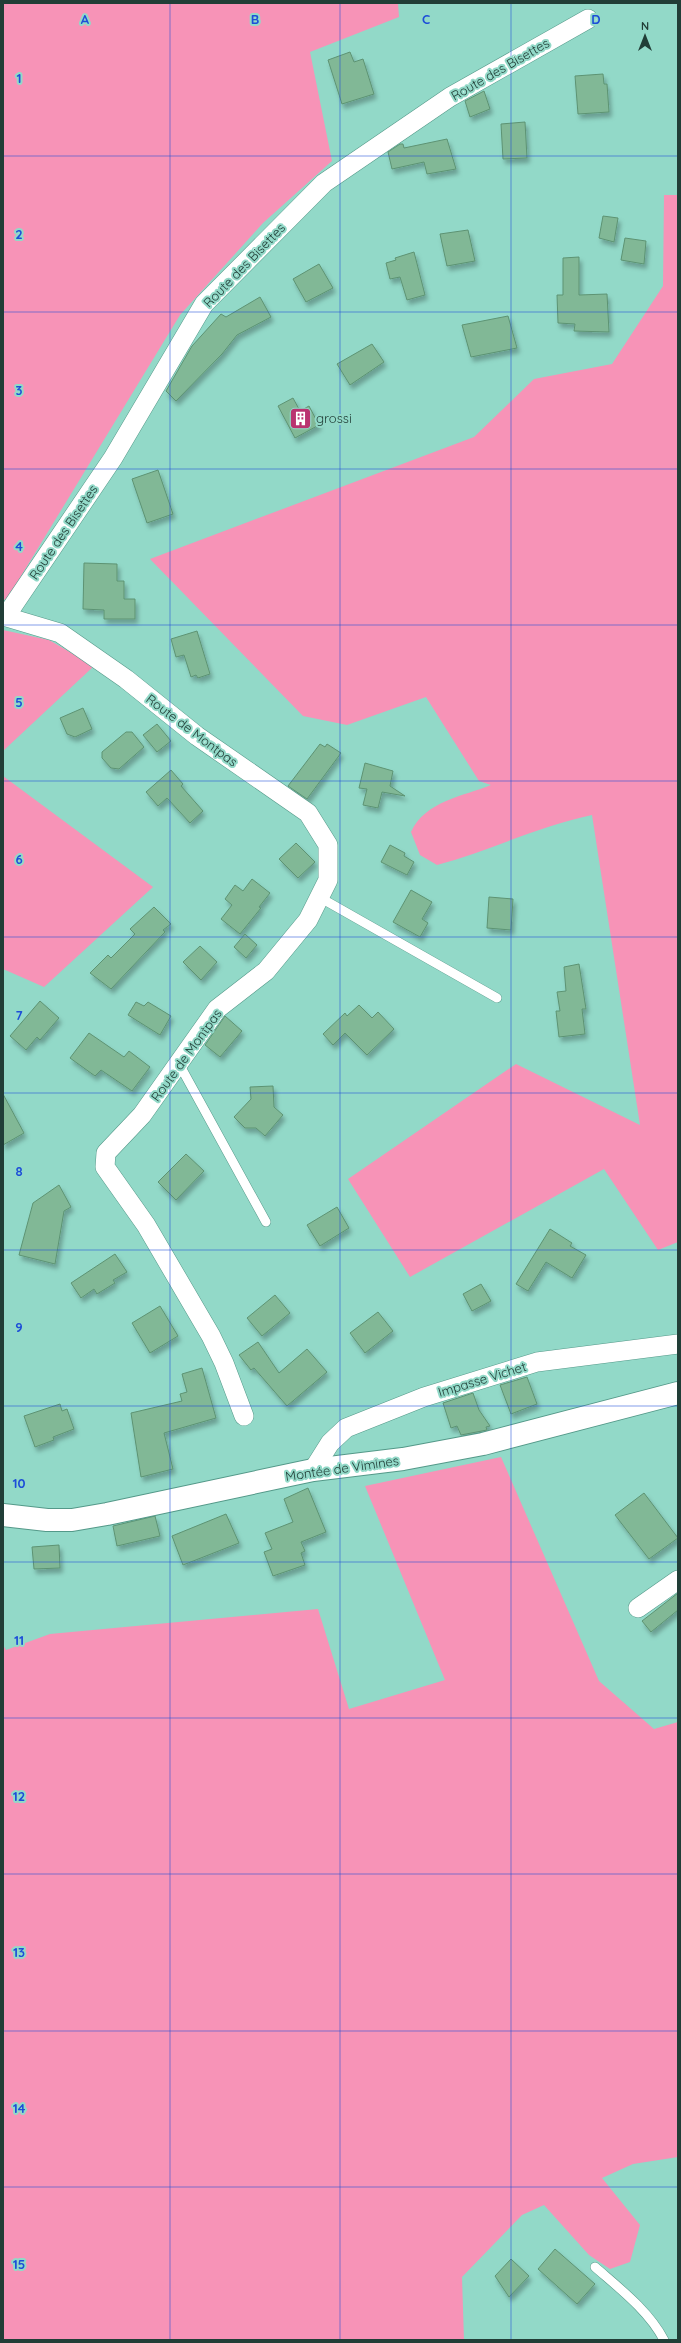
<svg xmlns="http://www.w3.org/2000/svg" width="681" height="2343" font-family="Quicksand,sans-serif">
<style>
.green{fill:#f793b7}
.building{fill:#81b896;stroke:#5d9373;filter:url(#shadow)}
.lines{fill:none;stroke-linecap:round;stroke-linejoin:round}
.service-casing{stroke:#549989;stroke-width:10}
.minor-casing{stroke:#549989;stroke-width:20}
.tertiary-casing{stroke:#549989;stroke-width:24}
.service{stroke:#fff;stroke-width:9}
.minor{stroke:#fff;stroke-width:19}
.tertiary{stroke:#fff;stroke-width:22}
.grid{fill:none;stroke:#1d4ed8;stroke-width:1;stroke-opacity:0.55}
.labels{text-anchor:middle;dominant-baseline:central;stroke-width:4;stroke-linejoin:round;paint-order:stroke}
.street-label{font-size:13px;fill:#213e37;stroke:#92d9c8}
.poi-label{font-size:13px;fill:#213e37;stroke:#92d9c8;text-anchor:start}
.grid-label{font-size:13px;text-anchor:middle;font-weight:bold;fill:#1d4ed8;stroke:#92d9c8;stroke-width:4;stroke-linejoin:round;paint-order:stroke}
</style>
<defs>
<filter id="shadow"><feDropShadow dx="2.5" dy="4.5" stdDeviation="2" flood-color="#0004"/></filter>
</defs>
<rect width="100%" height="100%" fill="#92d9c8"/>
<g class="green">
<polygon points="3,3 398,3 399,17 310,52 332,161 263,223 180,315 7,599 3,600"/>
<path d="M664,195h14v1047l-20,8 -54,-81 -194,108 -62,-98 168,-115 124,61 -48,-310c-53,11 -103,36 -155,50l-17,-10 -9,-23c14,-31 53,-36 80,-47l-12,-4 -53,-84 -79,28 -44,-9 -153,-157 324,-122 60,-58 78,-15 51,-78z"/>
<polygon points="3,630 49,640 94,666 3,751"/>
<polygon points="3,776 153,887 44,987 3,969"/>
<polygon points="501,1457 599,1681 654,1729 678,1722 678,2157 633,2164 602,2178 640,2225 630,2262 610,2269 589,2255 544,2205 522,2215 462,2277 464,2340 3,2340 3,1645 6,1650 50,1634 318,1609 349,1709 445,1680 365,1486"/>
</g>
<g class="building">
<polygon points="350,52 354,62 363,59 374,94 342,104 328,60"/>
<polygon points="603,74 604,84 607,84 609,112 578,114 575,76"/>
<polygon points="484,91 490,109 470,117 465,101"/>
<polygon points="525,122 527,158 503,159 501,124"/>
<polygon points="447,139 456,169 427,174 424,162 392,169 388,152 400,144 403,144 404,148"/>
<polygon points="603,216 618,218 614,242 599,238"/>
<polygon points="468,230 475,261 447,266 440,234"/>
<polygon points="625,238 646,241 644,264 621,260"/>
<polygon points="414,252 425,295 407,300 400,277 390,279 386,263 396,260 395,258"/>
<polygon points="579,257 579,295 607,294 609,332 574,331 575,324 558,323 557,295 563,295 563,258"/>
<polygon points="319,264 333,288 306,302 293,279"/>
<polygon points="260,297 271,317 237,335 222,354 176,401 166,391 192,346 221,314 226,317"/>
<polygon points="508,316 517,348 471,357 462,325"/>
<polygon points="372,344 384,362 350,385 337,364"/>
<polygon points="293,398 300,411 309,406 319,425 295,438 278,406"/>
<polygon points="158,470 173,514 147,523 132,479"/>
<polygon points="84,563 117,564 117,581 124,581 124,599 135,599 135,619 104,619 104,610 83,609"/>
<polygon points="197,631 210,674 198,678 196,675 191,677 184,655 176,657 171,639"/>
<polygon points="83,708 92,729 75,737 67,734 60,718"/>
<polygon points="157,724 171,741 157,752 143,735"/>
<polygon points="126,732 132,732 144,747 119,769 111,768 102,758 102,752"/>
<polygon points="320,744 325,747 327,744 341,753 307,799 288,786"/>
<polygon points="365,763 393,771 390,786 405,796 382,792 378,808 363,805 367,789 359,788"/>
<polygon points="171,770 183,784 181,786 203,811 190,823 167,798 158,806 146,792"/>
<polygon points="296,843 315,862 298,878 279,859"/>
<polygon points="390,845 405,853 404,856 414,862 407,875 381,862"/>
<polygon points="252,879 270,893 259,907 261,908 240,934 221,919 232,905 225,899 235,885 243,891"/>
<polygon points="411,890 432,902 422,919 428,923 420,937 393,922"/>
<polygon points="489,897 513,899 511,930 487,928"/>
<polygon points="154,907 171,924 163,930 165,932 111,989 90,973 108,955 111,958 135,934 130,929"/>
<polygon points="245,934 257,945 246,958 234,947"/>
<polygon points="200,946 217,962 201,980 183,962"/>
<polygon points="579,964 586,1009 582,1009 585,1034 559,1037 556,1011 560,1011 557,992 566,991 564,967"/>
<polygon points="40,1001 59,1018 40,1040 37,1037 26,1050 10,1036"/>
<polygon points="136,1002 144,1006 148,1002 171,1016 160,1035 128,1015"/>
<polygon points="359,1005 372,1018 378,1012 394,1029 367,1055 345,1033 333,1045 323,1034 345,1013 347,1016"/>
<polygon points="225,1016 242,1031 220,1057 205,1045"/>
<polygon points="89,1033 124,1057 129,1051 150,1067 132,1091 101,1070 95,1076 70,1058"/>
<polygon points="273,1086 274,1107 283,1115 265,1136 256,1128 245,1128 234,1117 251,1099 250,1087"/>
<polygon points="3,1094 24,1133 3,1145"/>
<polygon points="186,1154 204,1171 176,1200 158,1182"/>
<polygon points="59,1185 71,1207 64,1211 55,1264 19,1255 33,1203"/>
<polygon points="337,1207 349,1228 320,1246 307,1225"/>
<polygon points="550,1229 572,1243 570,1246 586,1255 572,1278 546,1262 528,1291 516,1284"/>
<polygon points="115,1254 127,1272 113,1280 115,1283 97,1294 94,1289 81,1298 71,1283"/>
<polygon points="481,1284 491,1301 472,1311 463,1294"/>
<polygon points="275,1295 290,1313 262,1336 247,1318"/>
<polygon points="160,1306 178,1336 150,1353 132,1323"/>
<polygon points="378,1312 393,1331 365,1353 350,1333"/>
<polygon points="258,1342 279,1373 307,1349 327,1372 287,1406 254,1368 251,1370 239,1355"/>
<polygon points="202,1368 216,1418 164,1433 173,1469 141,1477 131,1413 182,1401 180,1394 187,1392 182,1374"/>
<polygon points="527,1377 537,1404 511,1414 500,1385"/>
<polygon points="473,1393 479,1410 490,1426 486,1427 487,1430 461,1435 457,1426 451,1428 443,1403"/>
<polygon points="60,1404 62,1411 67,1409 74,1429 53,1437 54,1440 35,1447 24,1416"/>
<polygon points="308,1488 326,1532 301,1542 305,1551 301,1553 305,1565 273,1576 264,1552 272,1549 265,1533 293,1522 284,1499"/>
<polygon points="644,1493 678,1538 649,1559 615,1515"/>
<polygon points="226,1514 239,1543 183,1565 172,1536"/>
<polygon points="155,1516 160,1536 117,1546 113,1526"/>
<polygon points="59,1545 60,1568 34,1569 32,1547"/>
<polygon points="678,1593 678,1610 651,1632 642,1621"/>
<polygon points="555,2249 595,2284 577,2304 538,2269"/>
<polygon points="511,2259 529,2276 509,2297 495,2276"/>
</g>
<g class="lines">
<defs>
<g id="service">
<polyline points="319,897 497,998"/>
<polyline points="178,1062 266,1222"/>
<path d="M595,2267c24,21 54,44 69,73"/>
</g>
<g id="minor">
<polyline points="3,616 60,633 126,679 197,736 308,813 328,845 328,880 308,920 266,971 217,1009 142,1115 106,1153 105,1167 146,1225 211,1336 224,1363 244,1416"/>
<polyline points="6,616 113,458 204,304 324,183 450,97 588,19"/>
<polyline points="313,1470 330,1443 346,1428 424,1397 537,1362 678,1344"/>
<polyline points="638,1608 678,1580"/>
</g>
<polyline id="tertiary" points="3,1515 47,1520 72,1520 107,1514 313,1470 403,1459 483,1444 678,1393"/>
</defs>
<use href="#service" class="service-casing"/>
<use href="#minor" class="minor-casing"/>
<use href="#tertiary" class="tertiary-casing"/>
<use href="#service" class="service"/>
<use href="#minor" class="minor"/>
<use href="#tertiary" class="tertiary"/>
</g>
<path class="grid" d="M170,3v2337M340,3v2337M511,3v2337M3,156h675M3,312h675M3,469h675M3,625h675M3,781h675M3,937h675M3,1093h675M3,1250h675M3,1406h675M3,1562h675M3,1718h675M3,1874h675M3,2031h675M3,2187h675"/>
<defs>
<symbol id="building-square" viewBox="-11 -11 22 22"><rect x="-9" y="-9" width="18" height="18" rx="4" fill="#ba3270" stroke="#92d9c8"/><path d="M-4-6H4V6H1V3H-1V6H-4ZM-2.5-4.3h1.7v1.8h-1.7ZM.8-4.3h1.7v1.8H.8ZM-2.5-1h1.7V.8h-1.7ZM.8-1h1.7V.8H.8Z" fill="#fff"/></symbol>
</defs>
<g fill-rule="evenodd">
<use href="#building-square" x="288" y="406" width="25" height="25"/>
</g>
<g class="labels">
<g class="street-label">
<text transform="translate(500 69) rotate(-30)">Route des Bisettes</text>
<text transform="translate(244 265) rotate(-46)">Route des Bisettes</text>
<text transform="translate(63 532) rotate(-56)">Route des Bisettes</text>
<text transform="translate(192 730) rotate(37)">Route de Montpas</text>
<text transform="translate(186 1055) rotate(-54)">Route de Montpas</text>
<text transform="translate(482 1379) rotate(-17)">Impasse Vichet</text>
<text transform="translate(342 1468) rotate(-8)">Montée de Vimines</text>
</g>
<g class="poi-label">
<text x="316" y="418">grossi</text>
</g>
</g>
<g class="grid-label">
<text x="85" y="24">A</text>
<text x="255" y="24">B</text>
<text x="426" y="24">C</text>
<text x="596" y="24">D</text>
<text x="19" y="83">1</text>
<text x="19" y="239">2</text>
<text x="19" y="395">3</text>
<text x="19" y="551">4</text>
<text x="19" y="707">5</text>
<text x="19" y="864">6</text>
<text x="19" y="1020">7</text>
<text x="19" y="1176">8</text>
<text x="19" y="1332">9</text>
<text x="19" y="1488">10</text>
<text x="19" y="1645">11</text>
<text x="19" y="1801">12</text>
<text x="19" y="1957">13</text>
<text x="19" y="2113">14</text>
<text x="19" y="2269">15</text>
</g>
<rect width="681" height="2343" fill="none" stroke="#213e37" stroke-width="8"/>
<g transform="translate(645 36)" stroke="#92d9c8" stroke-width="3" paint-order="stroke">
<path d="M0-3L7 15L0 10L-7 15Z" fill="#213e37"/>
<text y="-6" font-size="11" font-weight="bold" text-anchor="middle" fill="#213e37">N</text>
</g>
</svg>
